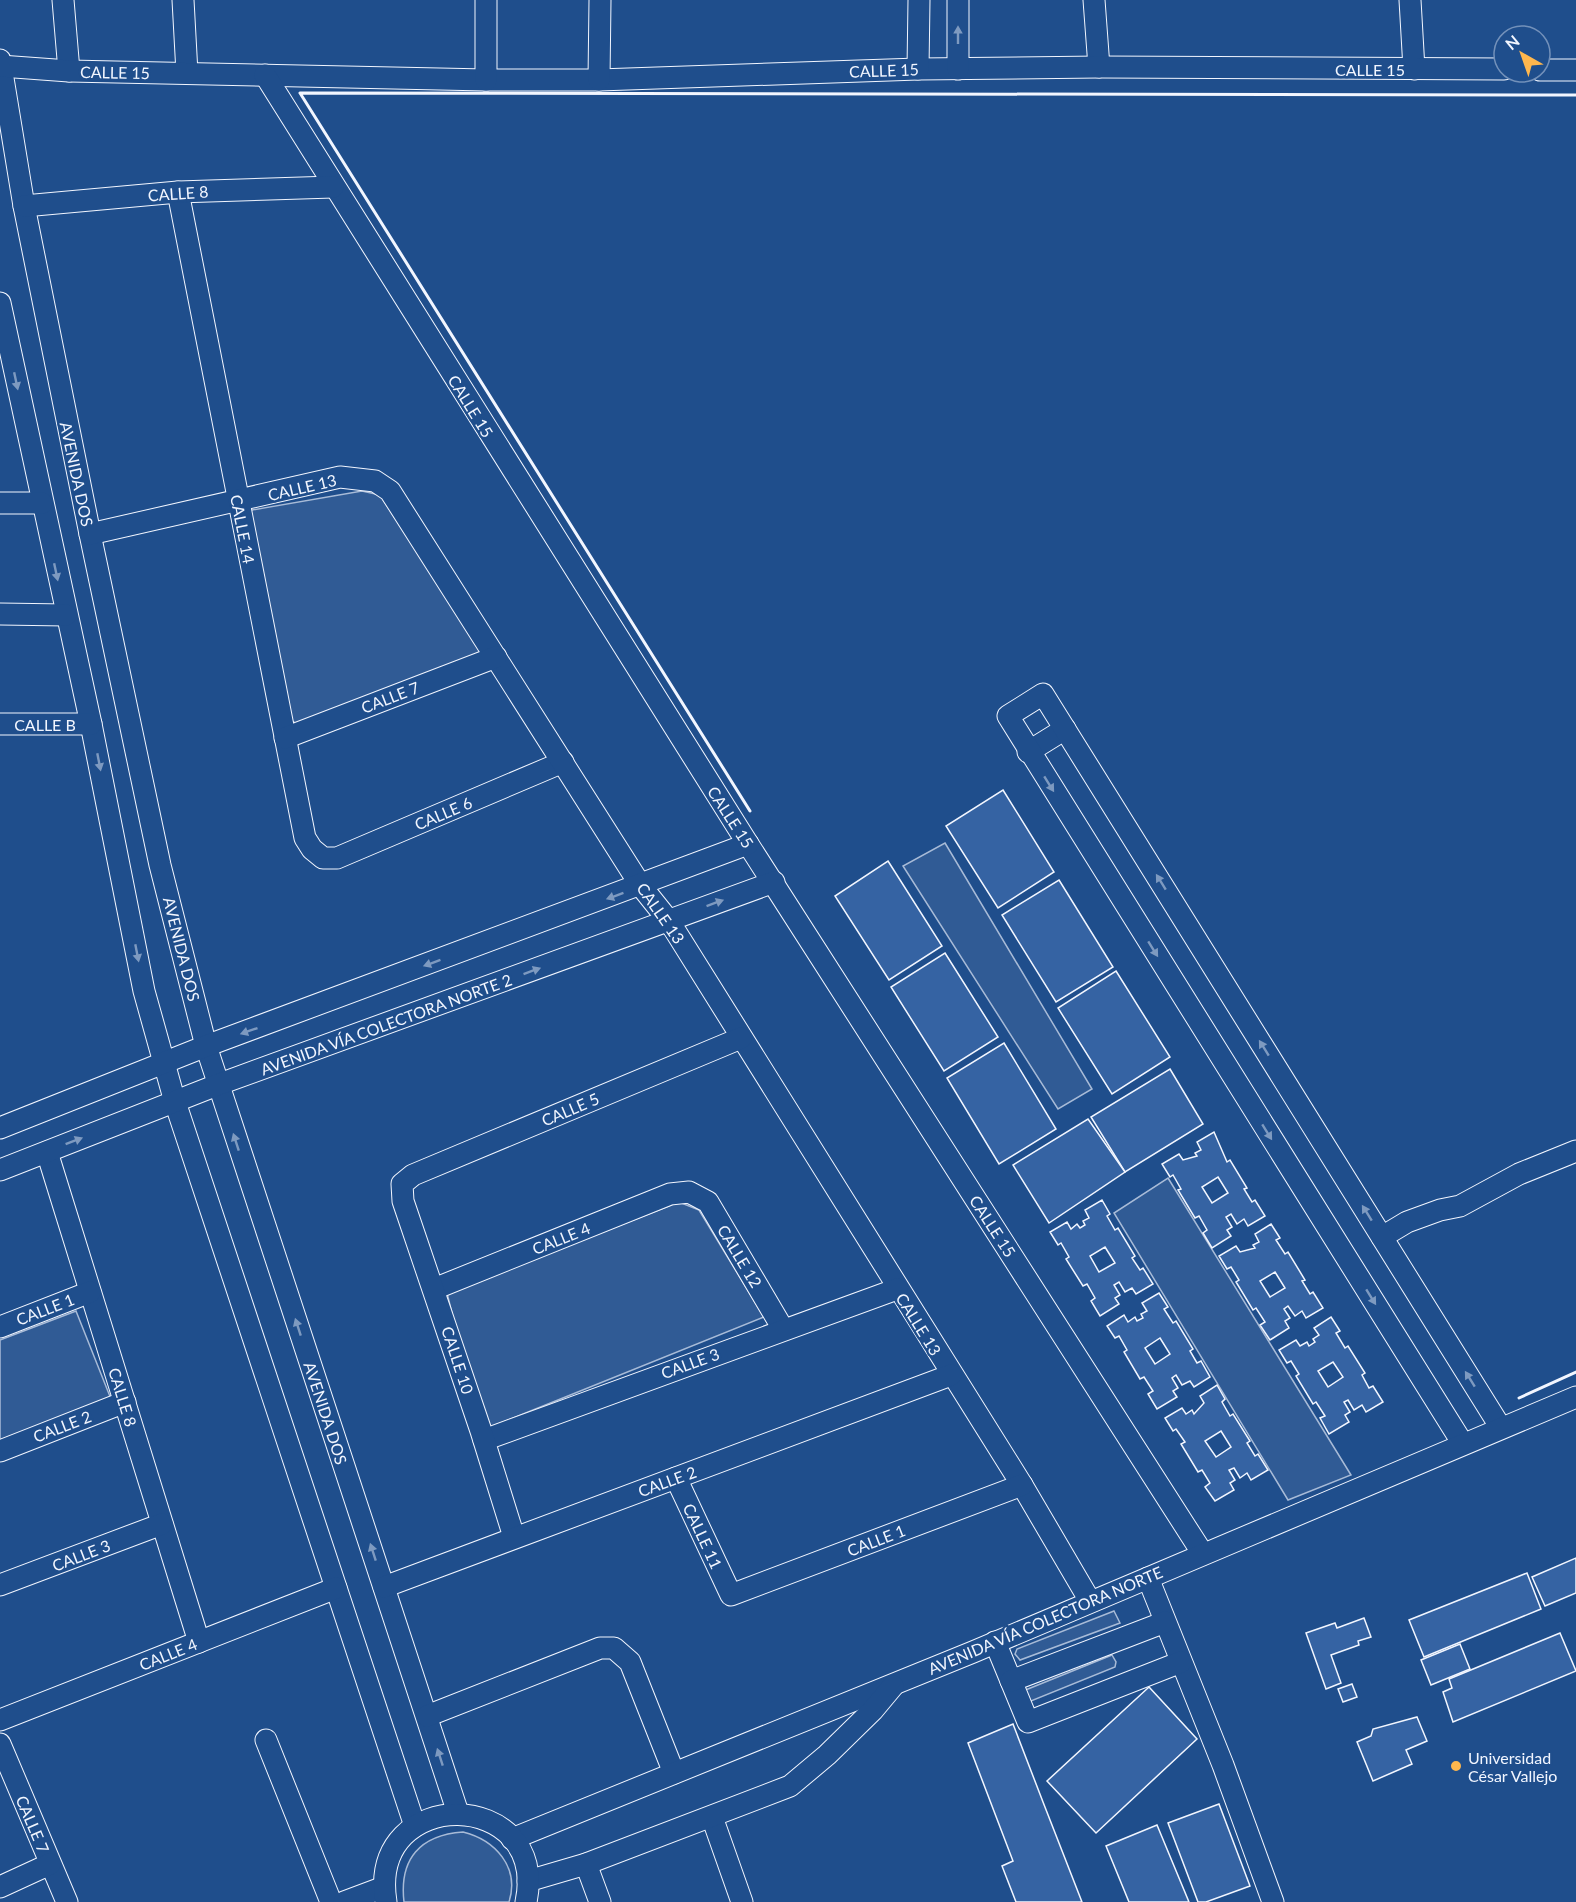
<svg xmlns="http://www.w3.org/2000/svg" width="1576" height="1902" font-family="Lato,sans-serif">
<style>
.green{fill:#305b95;stroke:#a8bbd7;stroke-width:1.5}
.building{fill:#3563a3;stroke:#f2f6ff;stroke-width:1.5;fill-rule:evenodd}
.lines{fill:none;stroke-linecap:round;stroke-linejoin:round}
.minor-casing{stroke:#f2f6ff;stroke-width:23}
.minor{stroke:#1f4e8c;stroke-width:21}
.wall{stroke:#f2f6ff;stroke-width:3}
.oneway{fill:#7e9ac0}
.poi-dot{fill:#ffb74d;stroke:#1f4e8c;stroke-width:2}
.labels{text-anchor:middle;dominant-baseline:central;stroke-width:4.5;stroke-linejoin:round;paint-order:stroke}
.street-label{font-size:16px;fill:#f2f6ff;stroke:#1f4e8c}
.poi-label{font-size:16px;fill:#f2f6ff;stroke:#1f4e8c;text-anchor:start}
</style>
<rect width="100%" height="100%" fill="#1f4e8c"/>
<g class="green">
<polygon points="362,491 380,495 482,652 297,724 285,717 245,519 252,510"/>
<polygon points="945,843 1092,1089 1058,1109 903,866"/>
<polygon points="1168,1178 1351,1475 1288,1500 1114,1213"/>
<polygon points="679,1202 699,1210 764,1317 481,1431 447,1293"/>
<polygon points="76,1311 111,1399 0,1440 0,1340"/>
<polygon points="1114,1611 1120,1623 1020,1660 1015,1654 1017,1649"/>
<polygon points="1112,1655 1116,1662 1115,1667 1031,1701 1025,1698 1023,1691"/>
<path d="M463,1832c32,8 57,35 46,70h-105c-5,-43 16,-67 59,-70z"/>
</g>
<g class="building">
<polygon points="1003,790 1054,872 998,908 946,826"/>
<polygon points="888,861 942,946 889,980 835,896"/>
<polygon points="1059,880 1113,967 1056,1002 1002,915"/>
<polygon points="945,953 998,1037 944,1071 891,987"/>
<polygon points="1116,971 1170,1057 1112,1094 1058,1008"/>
<polygon points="1004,1043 1056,1129 999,1164 947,1078"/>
<polygon points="1170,1069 1203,1124 1125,1172 1091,1117"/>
<polygon points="1088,1119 1125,1172 1049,1223 1013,1165"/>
<path d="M1214,1132l13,30 3,-2 17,28 -3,1 8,13 3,-2 10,16 -17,10 -4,-7 -7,5 -6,-10 -5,3 6,10 -5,3 4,6 -19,12 -9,-15 4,-3 -8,-14 -4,2 -17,-28 3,-1 -8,-14 -3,2 -8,-13 17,-10 4,6 14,-4 -2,-3 6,-3 -4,-8zM1218,1177l10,16 -16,10 -10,-16z"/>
<path d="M1102,1200l8,14 -3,2 8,14 3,-2 17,28 -3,2 8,12 3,-2 10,16 -17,10 -4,-6 -7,4 -6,-10 -5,3 6,10 -5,3 4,6 -19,12 -9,-15 4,-3 -8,-14 -4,2 -17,-27 3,-2 -8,-14 -3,2 -8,-13 17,-10 4,7 6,-5 3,4 5,-3 -2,-4 6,-3 -4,-8zM1105,1247l10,16 -16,9 -9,-16z"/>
<path d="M1271,1224l9,14 -4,2 9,14 3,-2 17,28 -3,1 8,13 3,-2 10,16 -17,10 -4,-7 -7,5 -7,-10 -4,3 6,9 -5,3 4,7 -19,12 -10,-15 5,-3 -9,-14 -3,2 -17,-28 3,-2 -8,-13 -4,2 -8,-13 17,-10 4,6 15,-4 -2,-3 6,-3 -4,-8zM1275,1272l10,16 -15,9 -10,-16z"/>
<path d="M1159,1293l9,14 -4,2 9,14 3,-2 17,28 -3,2 7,12 4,-2 9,16 -16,10 -4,-6 -8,4 -6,-10 -4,3 6,10 -5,3 4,6 -20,12 -9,-15 5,-3 -9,-14 -4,2 -16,-27 3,-2 -8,-14 -4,2 -8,-12 17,-11 4,7 7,-5 2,4 6,-3 -2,-4 6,-3 -5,-8zM1160,1338l10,16 -15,10 -10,-16z"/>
<path d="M1331,1317l9,14 -4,2 9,15 3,-2 17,27 -3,2 7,13 4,-2 10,16 -17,10 -4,-7 -8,5 -6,-10 -4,2 6,10 -5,3 4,7 -20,12 -9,-16 5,-2 -9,-14 -3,2 -17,-28 3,-2 -8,-13 -4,2 -8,-13 17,-10 4,6 7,-4 2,4 6,-4 -2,-3 6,-4 -5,-7zM1333,1362l10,15 -15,10 -10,-16z"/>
<path d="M1217,1385l8,14 -3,3 8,14 3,-2 17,27 -3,2 8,13 3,-2 10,16 -17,10 -4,-7 -7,5 -6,-10 -5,2 6,10 -5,3 4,7 -19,11 -10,-14 5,-4 -8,-13 -4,2 -17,-28 4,-2 -9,-13 -3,2 -8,-13 17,-10 4,6 6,-4 2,4 10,-11 -4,-7zM1221,1431l10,16 -15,10 -11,-16z"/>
<polygon points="1576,1558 1576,1593 1545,1606 1532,1577"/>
<polygon points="1527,1573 1541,1609 1424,1657 1409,1620"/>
<polygon points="1364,1618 1371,1637 1358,1641 1359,1645 1331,1655 1341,1683 1326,1689 1306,1633 1335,1623 1337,1628"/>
<polygon points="1560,1633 1576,1671 1453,1722 1443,1692 1452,1688 1449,1679"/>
<polygon points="1460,1644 1470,1669 1431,1685 1421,1660"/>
<polygon points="1352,1684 1357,1697 1343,1702 1338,1689"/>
<polygon points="1149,1687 1197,1739 1096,1833 1047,1781"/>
<polygon points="1417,1717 1427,1741 1406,1750 1412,1764 1373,1781 1357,1742 1371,1736 1373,1729"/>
<polygon points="1013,1724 1043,1802 1082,1902 1016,1902 1002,1866 1013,1861 968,1743"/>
<polygon points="1219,1804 1250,1886 1206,1902 1198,1902 1168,1823"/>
<polygon points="1157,1825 1189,1902 1129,1902 1106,1846"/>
</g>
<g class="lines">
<defs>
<g id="minor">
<polyline points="63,0 69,71"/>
<polyline points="183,0 187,73"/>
<polyline points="1094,0 1099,67"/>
<polyline points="1410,0 1414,69"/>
<polyline points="0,60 24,206 90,534 160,865 206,1046 458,1813"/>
<polyline points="0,66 69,71 486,80 599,80 918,69 1099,67 1504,69"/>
<polyline points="918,69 919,0"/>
<polyline points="958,69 958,0"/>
<polyline points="1540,70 1576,70"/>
<polyline points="265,75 748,844 1203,1554"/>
<polyline points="486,80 486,0"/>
<polyline points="599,80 600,0"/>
<polyline points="178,192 305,838 312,849 323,858 337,858 563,762"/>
<polyline points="24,206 178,192 333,187"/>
<polyline points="0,303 91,724 144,991 175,1102 415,1826"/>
<polyline points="0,503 42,503"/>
<polyline points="90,534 340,477 375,481 390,491 641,886 669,921 1022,1485 1090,1601"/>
<polyline points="0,614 66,615"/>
<polyline points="0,724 91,724"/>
<polyline points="285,738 496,657"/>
<polyline points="1028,752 1065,729"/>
<polyline points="0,1128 206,1046 748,844"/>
<polyline points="47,1152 199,1642"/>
<polyline points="0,1170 217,1085 774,882"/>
<polyline points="1382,1237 1407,1222 1440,1210 1460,1206 1519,1174 1576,1151"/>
<polyline points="434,1289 670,1194 689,1192 708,1202 783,1329"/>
<polyline points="0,1327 90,1292"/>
<polyline points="484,1440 897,1289"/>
<polyline points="1463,1444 1008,716 1043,694 1501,1428"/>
<polyline points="0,1451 125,1402"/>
<polyline points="676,1478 731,1595 1022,1485"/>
<polyline points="514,1537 481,1431 403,1201 402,1184 413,1175 741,1038"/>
<polyline points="1148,1578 1223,1765 1273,1902"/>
<polyline points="0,1585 162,1524"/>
<polyline points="384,1587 951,1375"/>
<polyline points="995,1642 1028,1722 1181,1662"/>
<polyline points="1011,1681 1165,1622"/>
<polyline points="427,1716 600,1648 614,1648 630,1662 674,1773"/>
<polyline points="0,1720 336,1588"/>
<polyline points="266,1740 331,1902"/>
<polyline points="0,1744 67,1902"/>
<polyline points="712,1817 742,1902"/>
<polyline points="512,1839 973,1652 1576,1397"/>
<polyline points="586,1864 600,1902"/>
<polyline points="528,1881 586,1864 790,1786 827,1755 873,1710 893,1686"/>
<polyline points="0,1887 50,1864"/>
<polyline points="344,1902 384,1887"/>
<path d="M386,1902c-19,-119 164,-114 140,0"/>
</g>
</defs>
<use href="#minor" class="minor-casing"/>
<use href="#minor" class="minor"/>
<g class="wall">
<polyline points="750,811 300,93 1576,95"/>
<polyline points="1519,1398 1576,1372"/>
</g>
</g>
<defs><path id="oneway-solid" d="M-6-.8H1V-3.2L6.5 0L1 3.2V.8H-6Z" transform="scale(1.5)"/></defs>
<g class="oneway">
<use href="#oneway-solid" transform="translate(958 35) rotate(-90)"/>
<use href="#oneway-solid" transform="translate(16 381) rotate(78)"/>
<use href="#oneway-solid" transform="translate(56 572) rotate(78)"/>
<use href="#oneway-solid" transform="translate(99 762) rotate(79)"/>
<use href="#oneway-solid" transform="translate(1049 784) rotate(58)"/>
<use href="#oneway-solid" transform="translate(1161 882) rotate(-122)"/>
<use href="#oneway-solid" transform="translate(615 896) rotate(160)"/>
<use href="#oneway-solid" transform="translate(715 903) rotate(-20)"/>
<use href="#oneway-solid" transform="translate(1153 949) rotate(58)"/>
<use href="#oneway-solid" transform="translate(137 953) rotate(79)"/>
<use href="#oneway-solid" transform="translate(432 963) rotate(160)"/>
<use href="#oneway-solid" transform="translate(532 971) rotate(-20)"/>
<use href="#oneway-solid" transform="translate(249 1031) rotate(161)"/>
<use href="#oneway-solid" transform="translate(1264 1048) rotate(-122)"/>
<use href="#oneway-solid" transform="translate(1267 1132) rotate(58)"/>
<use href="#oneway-solid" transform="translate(74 1141) rotate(-21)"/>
<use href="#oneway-solid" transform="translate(236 1142) rotate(-108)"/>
<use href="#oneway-solid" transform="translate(1367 1213) rotate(-122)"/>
<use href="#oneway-solid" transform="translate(1371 1297) rotate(58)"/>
<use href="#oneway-solid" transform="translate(298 1327) rotate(-108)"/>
<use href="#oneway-solid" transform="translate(1470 1379) rotate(-122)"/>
<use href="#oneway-solid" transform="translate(373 1552) rotate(-108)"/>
<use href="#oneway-solid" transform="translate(440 1757) rotate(-108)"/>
</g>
<circle class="poi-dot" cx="1456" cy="1766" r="6"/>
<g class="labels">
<g class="street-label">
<text x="1370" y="69">CALLE 15</text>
<text transform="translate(884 70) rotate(-2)">CALLE 15</text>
<text transform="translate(115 72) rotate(1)">CALLE 15</text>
<text transform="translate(178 193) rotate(-4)">CALLE 8</text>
<text transform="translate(471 406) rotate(58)">CALLE 15</text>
<text transform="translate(77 474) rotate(78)">AVENIDA DOS</text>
<text transform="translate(302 487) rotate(-13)">CALLE 13</text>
<text transform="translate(243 529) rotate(79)">CALLE 14</text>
<text transform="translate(390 697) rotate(-21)">CALLE 7</text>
<text x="45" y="724">CALLE B</text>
<text transform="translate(443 813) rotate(-23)">CALLE 6</text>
<text transform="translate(731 817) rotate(57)">CALLE 15</text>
<text transform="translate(661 913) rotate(55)">CALLE 13</text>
<text transform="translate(182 949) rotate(76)">AVENIDA DOS</text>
<text transform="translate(386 1024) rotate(-20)">AVENIDA VÍA COLECTORA NORTE 2</text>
<text transform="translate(570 1109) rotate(-23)">CALLE 5</text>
<text transform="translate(993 1226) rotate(57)">CALLE 15</text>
<text transform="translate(561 1238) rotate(-22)">CALLE 4</text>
<text transform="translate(740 1256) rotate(59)">CALLE 12</text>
<text transform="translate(45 1309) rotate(-21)">CALLE 1</text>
<text transform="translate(919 1324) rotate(58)">CALLE 13</text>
<text transform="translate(458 1360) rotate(72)">CALLE 10</text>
<text transform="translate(690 1363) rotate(-20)">CALLE 3</text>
<text transform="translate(123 1397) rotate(73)">CALLE 8</text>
<text transform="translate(326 1413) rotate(72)">AVENIDA DOS</text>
<text transform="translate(62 1426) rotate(-21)">CALLE 2</text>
<text transform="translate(667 1481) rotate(-20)">CALLE 2</text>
<text transform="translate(703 1536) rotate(65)">CALLE 11</text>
<text transform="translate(876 1540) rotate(-21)">CALLE 1</text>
<text transform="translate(81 1555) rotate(-21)">CALLE 3</text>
<text transform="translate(1045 1620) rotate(-23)">AVENIDA VÍA COLECTORA NORTE</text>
<text transform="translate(168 1654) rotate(-22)">CALLE 4</text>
<text transform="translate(33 1824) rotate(67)">CALLE 7</text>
</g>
<g class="poi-label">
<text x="1468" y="1757">Universidad<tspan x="1468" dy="18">César Vallejo</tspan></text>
</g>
</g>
<g transform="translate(1522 54) rotate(320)"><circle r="28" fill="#1f4e8c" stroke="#7391ba" stroke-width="1.5"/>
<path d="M0-4.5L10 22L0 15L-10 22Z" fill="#ffb74d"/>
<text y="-9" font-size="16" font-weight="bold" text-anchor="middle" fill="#f2f6ff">N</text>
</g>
</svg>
